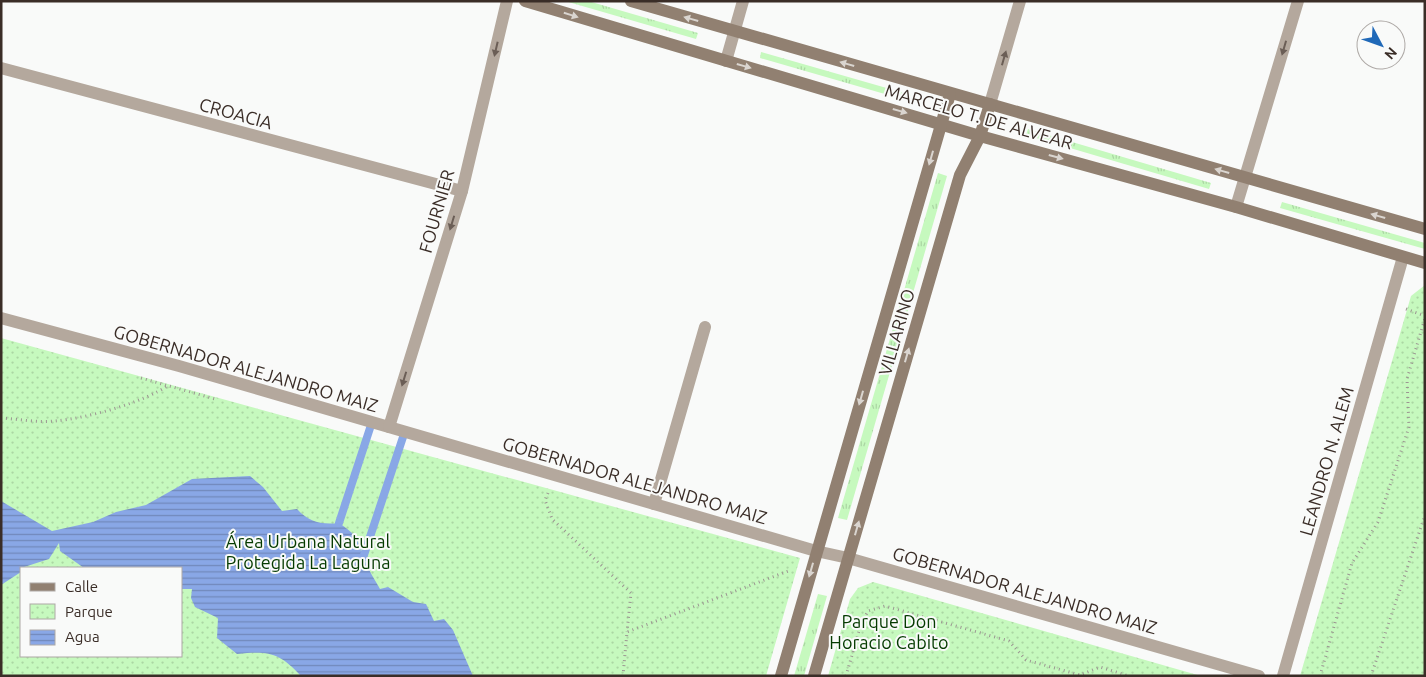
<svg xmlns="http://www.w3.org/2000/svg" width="1426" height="677" font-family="Ubuntu,sans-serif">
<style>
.grass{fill:url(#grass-tufts)}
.park{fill:url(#park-dots);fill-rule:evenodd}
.water{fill:url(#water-rules)}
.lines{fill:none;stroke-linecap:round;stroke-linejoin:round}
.stream{stroke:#89a7e6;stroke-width:8}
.path{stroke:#9b9591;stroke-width:3;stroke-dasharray:1 4;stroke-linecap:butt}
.lane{stroke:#b4a89d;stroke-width:12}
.street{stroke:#b4a89d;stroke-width:12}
.secondary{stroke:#918071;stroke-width:12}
.oneway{fill:#dad5d0}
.oneway2{fill:#6b5e56}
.labels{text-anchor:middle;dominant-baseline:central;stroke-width:4;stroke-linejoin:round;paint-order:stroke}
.street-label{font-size:18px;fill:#3a2d27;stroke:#f9faf9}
.park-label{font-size:18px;fill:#053b00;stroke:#f9faf9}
</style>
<defs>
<pattern id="grass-tufts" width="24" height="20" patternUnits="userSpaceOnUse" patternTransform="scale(1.25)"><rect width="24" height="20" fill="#c6f9be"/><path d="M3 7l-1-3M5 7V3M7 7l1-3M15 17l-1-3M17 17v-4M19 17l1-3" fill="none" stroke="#abd6a3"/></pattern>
<pattern id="park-dots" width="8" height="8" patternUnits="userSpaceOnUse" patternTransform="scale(1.25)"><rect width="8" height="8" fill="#c6f9be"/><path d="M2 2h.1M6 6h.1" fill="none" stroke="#abd6a3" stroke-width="1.8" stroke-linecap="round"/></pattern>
<pattern id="water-rules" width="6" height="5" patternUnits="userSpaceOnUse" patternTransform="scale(1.25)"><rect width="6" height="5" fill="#89a7e6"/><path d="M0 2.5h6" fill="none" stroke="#7188ba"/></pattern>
</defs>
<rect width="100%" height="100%" fill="#f9faf9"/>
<g class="grass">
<polygon points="565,1 588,1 698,33 696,39"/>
<polygon points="761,52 911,95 909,101 760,58"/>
<polygon points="1028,129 1211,183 1209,189 1026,135"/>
<polygon points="938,173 947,176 847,520 838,518"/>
<polygon points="1282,202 1425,243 1425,249 1280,208"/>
<polygon points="818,594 827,596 804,676 794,676"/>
</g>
<g class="park">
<polygon points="1425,285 1425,676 1300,676 1411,296"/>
<path d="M1,338l799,220 -34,118h-765zM21,568h160v88h-160z"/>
<polygon points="873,582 1201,676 828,676 850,599 858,588"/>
</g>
<path class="water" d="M250,476l13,11 19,24 15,-2c12,13 24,16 42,14 23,16 16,15 26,38 4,10 10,19 15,28l8,-2 25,15 13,2 8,17 10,-2 9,11 20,46h-172c-22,-24 -33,-25 -64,-22l-20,-16 1,-20 -23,-11 -4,-9 1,-9h-11v-21h-97l-24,-17 -1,-8 -10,16 -28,9v4l-20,13v-84l51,30 41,-9 23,-10 30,-7 46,-26z"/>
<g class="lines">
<g class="stream">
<polyline points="339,523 372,422"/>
<polyline points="363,558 405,431"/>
</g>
<g class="path">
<polyline points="1406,309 1425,316"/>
<polyline points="141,378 215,399"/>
<path d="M1,418c18,1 37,5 54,3 33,-3 87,-18 114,-36"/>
<polyline points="548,493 545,500 552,519 631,593 627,632"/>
<polyline points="623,676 627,632 791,570"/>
<polyline points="846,676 861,624 868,611 885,606 1009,641 1026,660 1080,675 1100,667 1129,676"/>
<polyline points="1320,676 1352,563 1378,522 1409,427 1407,379 1425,318"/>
<polyline points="1371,676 1425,515"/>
</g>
<polyline class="lane" points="654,504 705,327"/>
<g class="street">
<polyline points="726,61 743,1"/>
<polyline points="1,68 462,191"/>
<polyline points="990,104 1020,1"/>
<polyline points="1236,207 1298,1"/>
<polyline points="1,318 179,366 816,551 848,558 1259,676"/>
<polyline points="389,427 462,191 507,1"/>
<polyline points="1283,676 1403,257"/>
</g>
<g class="secondary">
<polyline points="525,1 980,136 1236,207 1425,263"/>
<polyline points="631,1 1425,229"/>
<polyline points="781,676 950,94"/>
<polyline points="814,676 960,175 980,136 990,104"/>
</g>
</g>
<defs><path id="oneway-solid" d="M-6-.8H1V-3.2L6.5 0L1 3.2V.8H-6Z" transform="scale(1.25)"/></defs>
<g class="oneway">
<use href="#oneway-solid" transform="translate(571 15) rotate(17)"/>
<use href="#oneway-solid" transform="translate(691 19) rotate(-164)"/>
<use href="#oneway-solid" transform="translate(847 64) rotate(-164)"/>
<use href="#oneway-solid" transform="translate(744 66) rotate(16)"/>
<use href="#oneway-solid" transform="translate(900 111) rotate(16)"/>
<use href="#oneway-solid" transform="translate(1056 157) rotate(15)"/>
<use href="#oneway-solid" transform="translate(931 158) rotate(106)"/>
<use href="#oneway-solid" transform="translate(1222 171) rotate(-164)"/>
<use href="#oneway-solid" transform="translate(1378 216) rotate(-164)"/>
<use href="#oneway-solid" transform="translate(907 355) rotate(-74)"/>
<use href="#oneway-solid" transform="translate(861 398) rotate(106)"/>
<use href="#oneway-solid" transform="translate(857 528) rotate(-74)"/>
<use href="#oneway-solid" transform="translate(811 570) rotate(106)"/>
</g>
<g class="oneway2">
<use href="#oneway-solid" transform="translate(1284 48) rotate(106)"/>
<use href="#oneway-solid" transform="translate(496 49) rotate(103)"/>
<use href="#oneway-solid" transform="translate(1004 58) rotate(-74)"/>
<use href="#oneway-solid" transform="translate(452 223) rotate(107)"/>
<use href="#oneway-solid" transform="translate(404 379) rotate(107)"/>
</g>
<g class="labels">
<g class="street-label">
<text transform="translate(236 113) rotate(15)">CROACIA</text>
<text transform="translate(979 116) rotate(16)">MARCELO T. DE ALVEAR</text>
<text transform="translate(436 211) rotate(-74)">FOURNIER</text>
<text transform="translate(896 332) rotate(-74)">VILLARINO</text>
<text transform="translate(246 368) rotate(16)">GOBERNADOR ALEJANDRO MAIZ</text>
<text transform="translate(1326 461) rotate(-74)">LEANDRO N. ALEM</text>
<text transform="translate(635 480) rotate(16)">GOBERNADOR ALEJANDRO MAIZ</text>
<text transform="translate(1025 590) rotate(16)">GOBERNADOR ALEJANDRO MAIZ</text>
</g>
<g class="park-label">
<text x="308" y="541">Área Urbana Natural<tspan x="308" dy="21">Protegida La Laguna</tspan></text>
<text x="889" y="621">Parque Don<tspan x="889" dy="21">Horacio Cabito</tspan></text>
</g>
</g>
<rect width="1426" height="677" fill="none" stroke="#3a2d27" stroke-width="5"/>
<rect x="20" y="567" width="162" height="90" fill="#f9faf9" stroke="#ada8a5"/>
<rect x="30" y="583" width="25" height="8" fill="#918071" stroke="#ada8a5"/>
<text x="65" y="592" font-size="15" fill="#3a2d27">Calle</text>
<rect x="30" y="604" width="25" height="15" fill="url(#park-dots)" stroke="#ada8a5"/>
<text x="65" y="617" font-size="15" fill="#3a2d27">Parque</text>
<rect x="30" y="630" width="25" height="15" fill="url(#water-rules)" stroke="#ada8a5"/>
<text x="65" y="642" font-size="15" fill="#3a2d27">Agua</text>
<g transform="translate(1381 45) rotate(131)"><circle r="24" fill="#f9faf9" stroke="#ada8a5"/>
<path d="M0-4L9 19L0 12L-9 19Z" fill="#2069b8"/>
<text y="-8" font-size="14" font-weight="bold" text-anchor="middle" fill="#3a2d27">N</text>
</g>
</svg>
